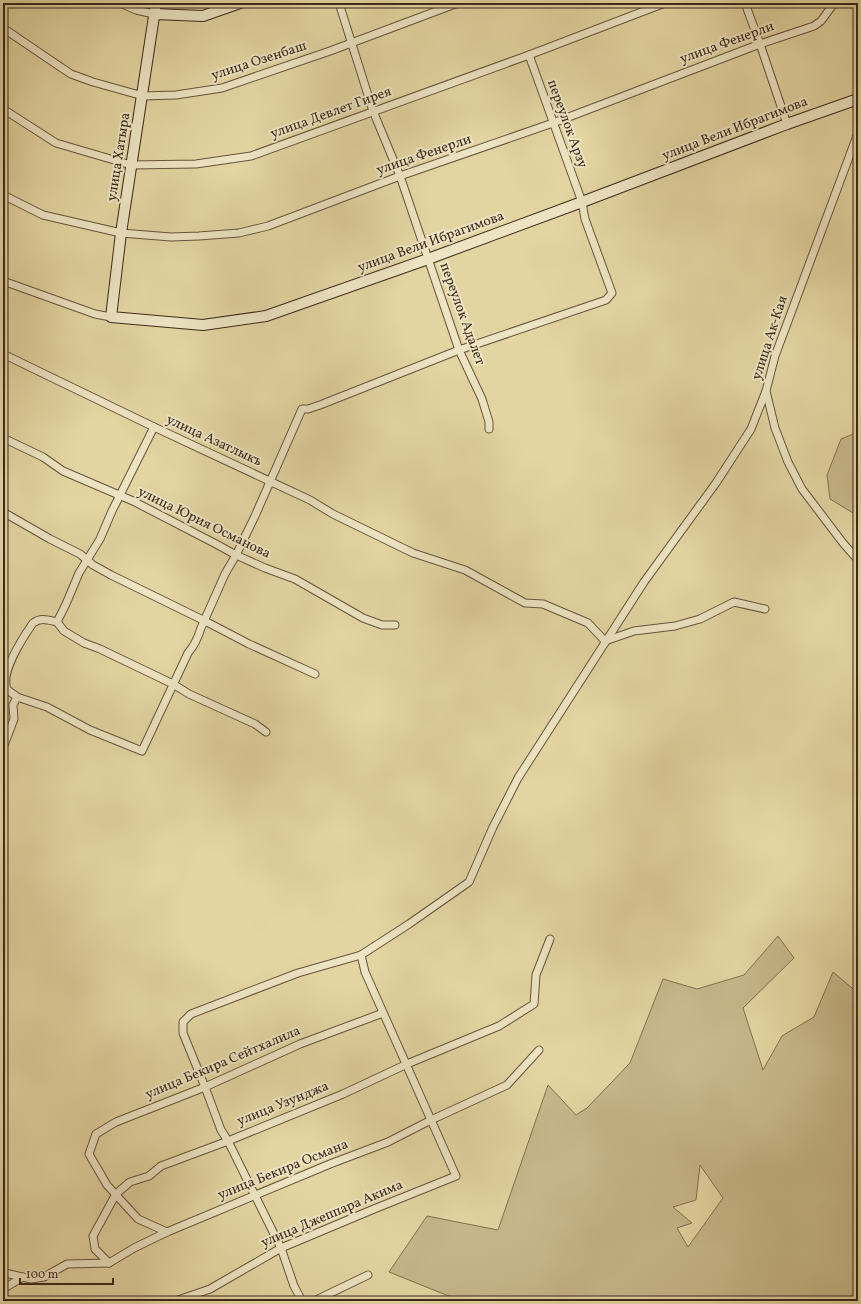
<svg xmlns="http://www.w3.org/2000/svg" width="861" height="1304" font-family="Vollkorn,serif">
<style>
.green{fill:#c7b88b;stroke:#827052;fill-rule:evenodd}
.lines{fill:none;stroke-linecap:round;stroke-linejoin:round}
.street-casing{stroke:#66543b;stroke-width:9}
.secondary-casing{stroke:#3c2919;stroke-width:12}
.street{stroke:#ede4c3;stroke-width:7}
.secondary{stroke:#ede4c3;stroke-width:10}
.labels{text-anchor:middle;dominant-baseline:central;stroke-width:4;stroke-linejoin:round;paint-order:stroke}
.street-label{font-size:14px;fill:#3c2919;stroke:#ede4c3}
</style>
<rect width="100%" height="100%" fill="#e3d5a2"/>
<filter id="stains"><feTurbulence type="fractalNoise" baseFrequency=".005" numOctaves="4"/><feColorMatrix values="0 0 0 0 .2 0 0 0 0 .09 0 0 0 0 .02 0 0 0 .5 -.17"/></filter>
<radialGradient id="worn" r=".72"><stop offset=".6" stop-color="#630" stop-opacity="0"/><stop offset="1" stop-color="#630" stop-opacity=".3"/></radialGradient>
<g class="green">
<polygon points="856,433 858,434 858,516 830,499 827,475 841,439"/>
<path d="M778,936l16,22 -51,50 20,62 19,-34 32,-19 19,-45 25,21v308h-397l-72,-29 38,-56 71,14 50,-145 28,30 11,-7 43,-45 33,-84 34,10 47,-14zM700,1165l23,33 -35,49 -11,-19 15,-5 -19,-16 23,-7z"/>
</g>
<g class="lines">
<defs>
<g id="street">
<polyline points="120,3 136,10 154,14"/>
<polyline points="339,3 373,111 400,176 459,350 482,399 489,422 489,429"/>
<polyline points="745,3 760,44 787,124"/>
<polyline points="3,28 56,64 71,74 93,82 143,96 176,95 222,88 330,51 458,3"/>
<polyline points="3,109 56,143 131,165 196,164 251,156 529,55 665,3"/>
<polyline points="858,133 775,356 766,391 775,428 788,462 802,489 843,543 858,560"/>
<polyline points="3,195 43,215 121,233 171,237 199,236 239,233 268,226 400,176 553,123 760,44 814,26 821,21 832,6 836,3"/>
<polyline points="3,281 95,314 111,317"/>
<polyline points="3,354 154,427 310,500 333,514 413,553 465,570 525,603 543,604 588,623 605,641 634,631 675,626 700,619 734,602 765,609"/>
<polyline points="3,438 43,457 63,471 133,501 216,544 236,555 265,568 295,579 363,618 382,625 395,625"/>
<polyline points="3,512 50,539 80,554 93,565 111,575 205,621 249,644 315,674"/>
<polyline points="57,622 64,631 84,643 100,649 173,684 189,694 255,724 266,732"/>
<path d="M17,697c-3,-3 -8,-5 -10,-8 -7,-17 17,-53 26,-66 8,-6 15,-3 24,-1l9,-18 13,-31 21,-34 12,-28 42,-84"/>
<path d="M3,748l11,-29 -1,-14 4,-8 30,10 43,23 52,21 46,-98c7,-8 10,-15 13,-25l24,-54 11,-19 19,-39 47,-107h6l12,-4 139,-55 147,-50 6,-7 -27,-74 -3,-17 -53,-147"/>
<polyline points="167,1232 138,1219 107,1185 89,1154 96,1134 116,1122 205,1087 300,1044 383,1013"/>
<polyline points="109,1263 95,1249 93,1236 116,1194 130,1182 149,1176 161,1166 228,1141 343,1094 407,1064 499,1026 534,1004 536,975 550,939"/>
<polyline points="3,1271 5,1273 31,1279 44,1277 67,1264 109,1263 134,1248 167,1232 330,1164 388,1142 431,1120 507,1085 539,1050"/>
<polyline points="3,1289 23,1277"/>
<polyline points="178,1300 210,1289 281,1248 374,1209 456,1176 365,972 361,955"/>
<polyline points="302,1301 294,1286 281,1248 228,1141 221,1130 205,1087 183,1033 183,1022 191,1014 298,973 361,955 409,924 469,882 493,827 518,778 644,582 716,483 751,429 766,391"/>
<polyline points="314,1301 368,1275"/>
</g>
<g id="secondary">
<polyline points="156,3 121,233 111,317 203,325 266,316 428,259 582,202 787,124 858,99"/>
<polyline points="154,14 203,16 240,3"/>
</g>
</defs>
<use href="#street" class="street-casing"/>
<use href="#secondary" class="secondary-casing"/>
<use href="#street" class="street"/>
<use href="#secondary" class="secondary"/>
</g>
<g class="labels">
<g class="street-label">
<text transform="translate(727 43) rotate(-20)">улица Фенерли</text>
<text transform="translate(259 61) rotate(-18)">улица Озенбаш</text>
<text transform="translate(331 113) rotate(-20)">улица Девлет Гирея</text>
<text transform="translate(567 124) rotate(70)">переулок Арзу</text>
<text transform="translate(735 129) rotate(-21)">улица Вели Ибрагимова</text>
<text transform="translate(424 155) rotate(-19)">улица Фенерли</text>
<text transform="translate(119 157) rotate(-81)">улица Хатыра</text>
<text transform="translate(431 242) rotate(-20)">улица Вели Ибрагимова</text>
<text transform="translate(462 314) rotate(70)">переулок Адалет</text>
<text transform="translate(770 338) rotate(-72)">улица Ак-Кая</text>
<text transform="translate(214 441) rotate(25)">улица Азатлыкъ</text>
<text transform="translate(204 523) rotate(26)">улица Юрия Османова</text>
<text transform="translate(223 1063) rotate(-23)">улица Бекира Сейтхалила</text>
<text transform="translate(283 1104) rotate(-22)">улица Узунджа</text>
<text transform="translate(283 1170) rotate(-22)">улица Бекира Османа</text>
<text transform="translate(332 1214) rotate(-23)">улица Джеппара Акима</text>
</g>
</g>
<rect width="861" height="1304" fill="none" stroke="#e3d5a2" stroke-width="16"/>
<rect x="4" y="4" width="853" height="1296" fill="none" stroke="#3c2919" stroke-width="2"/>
<rect x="8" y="8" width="845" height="1288" fill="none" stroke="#3c2919"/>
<path d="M20 1278v6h93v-6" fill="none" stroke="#3c2919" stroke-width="2"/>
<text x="26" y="1278" font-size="12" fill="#3c2919" stroke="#ede4c3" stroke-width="3" paint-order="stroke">100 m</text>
<rect width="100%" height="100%" filter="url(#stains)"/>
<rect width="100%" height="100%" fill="url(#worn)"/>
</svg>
